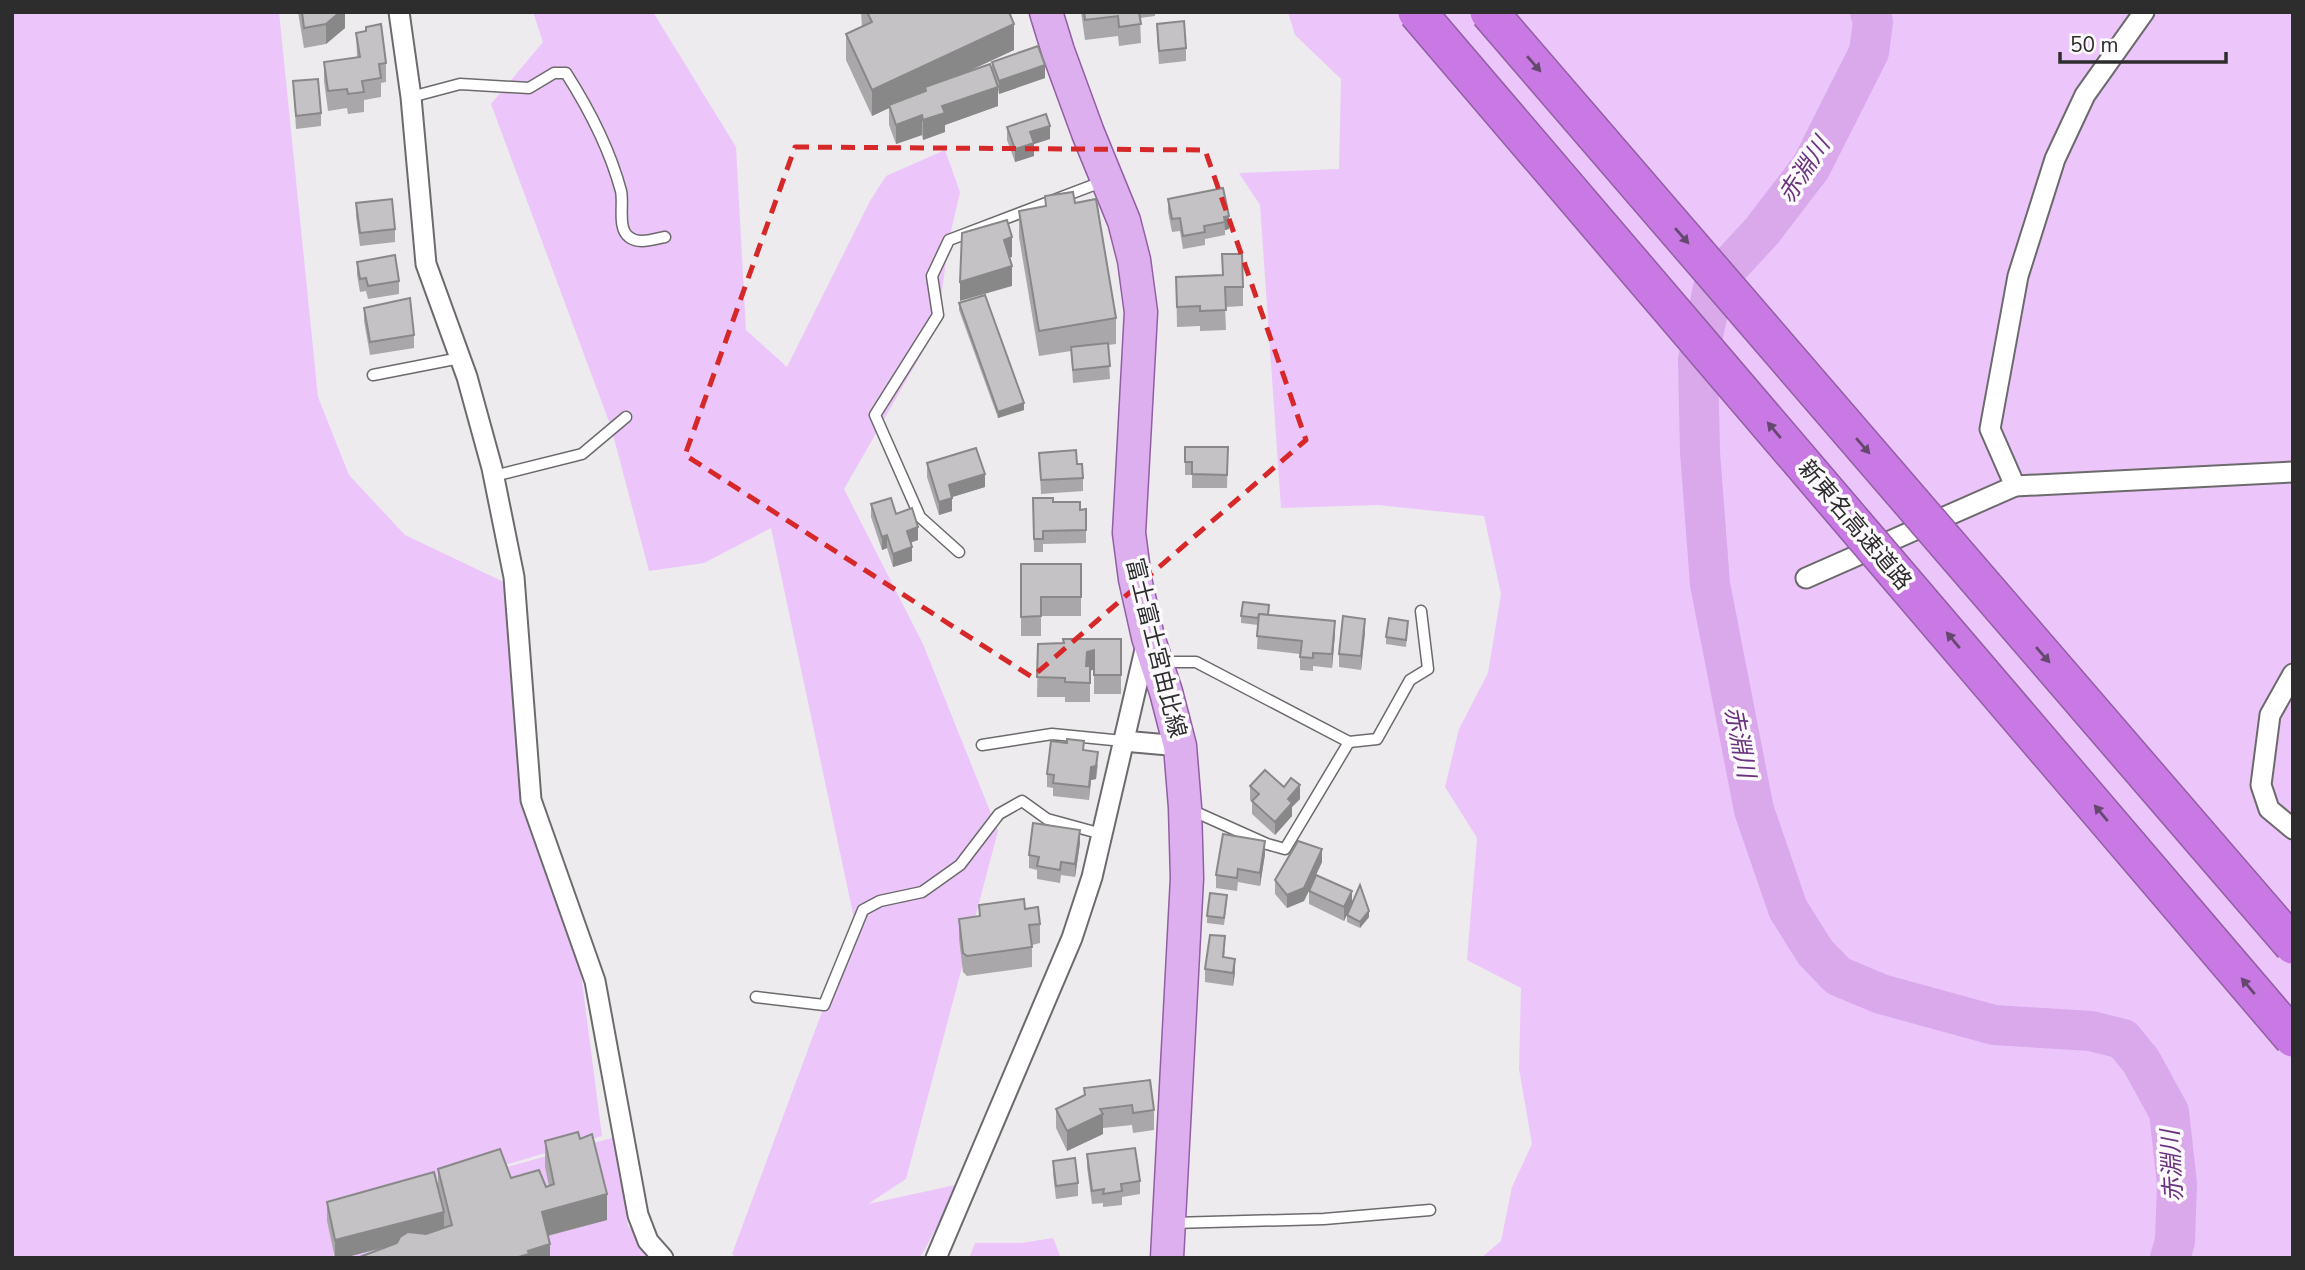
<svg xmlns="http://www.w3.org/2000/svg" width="2305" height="1270" font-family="'Nunito Sans','Noto Sans JP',sans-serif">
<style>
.green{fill:#ecc6fa}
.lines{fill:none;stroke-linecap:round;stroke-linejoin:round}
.river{stroke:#d9a9eb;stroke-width:40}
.lane-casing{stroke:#6c6a6d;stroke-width:13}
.street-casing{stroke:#6c6a6d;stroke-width:23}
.primary-casing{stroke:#925ea4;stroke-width:35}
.lane{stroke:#fff;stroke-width:10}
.street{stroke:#fff;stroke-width:19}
.primary{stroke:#deafef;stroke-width:32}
.highway-bridge-casing{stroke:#925ea4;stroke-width:40;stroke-linecap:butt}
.highway-bridge{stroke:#c879e4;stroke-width:37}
.wall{fill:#a9a7a9}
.shaded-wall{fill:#898889}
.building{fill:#c4c2c4;stroke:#898889;stroke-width:2}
.oneway{fill:#64486e}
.marked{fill:none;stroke:#d62828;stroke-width:5;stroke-dasharray:14 9;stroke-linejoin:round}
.labels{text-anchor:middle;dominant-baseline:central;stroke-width:7;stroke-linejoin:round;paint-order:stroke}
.street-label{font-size:23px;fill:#2e2d2e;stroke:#fbf9fc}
.water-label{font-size:24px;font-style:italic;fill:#6b327f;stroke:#fbf9fc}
</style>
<rect width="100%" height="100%" fill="#edebee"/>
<g class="green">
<polygon points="12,12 279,12 318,397 349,475 405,535 514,587 531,800 575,927 602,1136 375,1204 615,1137 628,1226 662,1258 12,1258"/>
<polygon points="533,12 653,12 736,147 746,330 787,367 870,201 886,176 945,150 960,192 949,240 937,327 844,489 923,644 998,831 906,1179 868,1204 960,1184 920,1258 737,1258 732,1254 855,923 771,528 704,563 649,571 611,427 491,104 543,42"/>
<polygon points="1288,12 2293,12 2293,1258 1481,1258 1501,1241 1512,1187 1532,1144 1519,1069 1521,988 1467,960 1477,838 1445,787 1459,729 1488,673 1501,594 1484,516 1377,505 1281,508 1260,205 1239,173 1339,169 1341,79 1295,35"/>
<polygon points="1053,1238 1061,1258 969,1258 975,1243 1021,1243"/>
</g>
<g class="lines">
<polyline class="river" points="1870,12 1873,22 1869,52 1811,167 1762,231 1714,283 1698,360 1700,452 1710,584 1754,810 1788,909 1815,952 1838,976 1881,994 1994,1025 2091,1031 2123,1039 2141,1061 2169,1112 2177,1184 2175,1241 2170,1258"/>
<defs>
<g id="lane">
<path d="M411,97l49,-13 69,4 25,-15h12c23,36 44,77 55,118 3,13 -4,37 8,46 10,8 24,2 36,0"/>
<polyline points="373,375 460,358"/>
<polyline points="494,476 582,454 626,417"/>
<polyline points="959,552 920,517 875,415 938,315 932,276 949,240 1104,181"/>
<polyline points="1161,662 1196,662 1349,742 1377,739 1410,680 1428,669 1421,611"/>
<polyline points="982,745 1052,734 1123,741"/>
<polyline points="1191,810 1267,844 1285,849 1349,742"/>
<polyline points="756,997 824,1005 863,910 880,901 922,892 960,865 999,814 1022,801 1047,819 1102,834"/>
<polyline points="1172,1223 1324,1219 1430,1210"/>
</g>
<g id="street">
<polyline points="399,12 411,97 426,264 467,377 492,468 514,577 531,800 595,981 638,1215 648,1241 663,1258"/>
<polyline points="2144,12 2085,95 2055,159 2018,276 1990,429 2015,486 2293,472"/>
<polyline points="1806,578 2015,486"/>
<polyline points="2293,674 2270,715 2261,785 2269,809 2293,829"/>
<polyline points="1123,741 1180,746"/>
<polyline points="936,1258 1072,938 1092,877 1147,641"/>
</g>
<polyline id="primary" points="1046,12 1058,51 1088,133 1124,221 1134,260 1141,312 1129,533 1135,579 1148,637 1166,692 1180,746 1185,807 1187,878 1167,1258"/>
</defs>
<use href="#lane" class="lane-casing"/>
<use href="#street" class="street-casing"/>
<use href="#primary" class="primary-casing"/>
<use href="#lane" class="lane"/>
<use href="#street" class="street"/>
<use href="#primary" class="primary"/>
<defs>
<g id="highway-bridge">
<polyline points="1417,12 2293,1038"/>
<polyline points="1489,12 2293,945"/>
</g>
</defs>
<use href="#highway-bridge" class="highway-bridge-casing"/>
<use href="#highway-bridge" class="highway-bridge"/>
</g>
<g class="wall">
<polygon points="298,12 345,12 345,28 326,44 304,48"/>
<polygon points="861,12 1009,12 1014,50 962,74 992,71 992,62 1045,78 999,94 998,90 998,106 945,125 945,132 923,140 922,135 896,144 889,125 889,108 872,116 846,60 846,34 862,27"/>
<polygon points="1081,12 1155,12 1155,16 1140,18 1141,43 1119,46 1118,36 1085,40"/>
<polygon points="1157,24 1186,48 1186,61 1159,64 1157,37"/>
<polygon points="366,27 386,63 386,82 381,83 381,97 364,100 364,112 348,114 347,108 328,111 324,81 324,62 357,57 356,33 366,31"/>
<polygon points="293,81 321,113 321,126 296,129"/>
<polygon points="1007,127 1050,139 1034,144 1034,156 1015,162 1007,140"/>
<polygon points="1223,188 1229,229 1225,230 1225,235 1205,239 1205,245 1183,249 1180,231 1172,232 1168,212 1168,199"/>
<polygon points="1045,196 1075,203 1116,318 1116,344 1108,345 1110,379 1073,383 1071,351 1039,356 1019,237 1019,211 1045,207"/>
<polygon points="356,203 395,229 395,242 360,246 356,216"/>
<polygon points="1222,254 1243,287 1243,306 1225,307 1226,330 1200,331 1200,326 1177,327 1176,277 1222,275"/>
<polygon points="357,262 399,281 399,294 368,299 366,291 360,292 357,275"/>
<polygon points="959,303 1024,410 998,418 959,310"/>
<polygon points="364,308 414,335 414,348 370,355 364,321"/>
<polygon points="1185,447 1228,447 1227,488 1192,488 1192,475 1185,475"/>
<polygon points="1039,453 1077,464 1083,478 1083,491 1041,494"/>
<polygon points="927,463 985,487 952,497 952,511 939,515 927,477"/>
<polygon points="1033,498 1080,510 1086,509 1086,543 1043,544 1043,552 1034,552"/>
<polygon points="871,504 896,514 918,540 910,542 912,561 893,567 887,548 882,550 871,517"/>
<polygon points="1021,564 1081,564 1081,616 1041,616 1041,636 1021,636"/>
<polygon points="1268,615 1335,634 1332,668 1313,666 1313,671 1300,670 1300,654 1257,649 1258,625 1241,623 1241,616"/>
<polygon points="1408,627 1406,647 1386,644 1386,637"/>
<polygon points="1365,632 1361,670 1339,667 1339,654"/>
<polygon points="1121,639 1121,694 1094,694 1094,669 1090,671 1090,702 1065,702 1065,697 1037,697 1038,644 1064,643"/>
<polygon points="1084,750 1098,765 1096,779 1091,780 1089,800 1053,796 1053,788 1047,787 1047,774"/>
<polygon points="1250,786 1284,787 1300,799 1292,807 1292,816 1275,835 1252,814 1252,802 1250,800"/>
<polygon points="1080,843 1075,877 1061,875 1060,883 1037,879 1037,870 1029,868 1029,855"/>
<polygon points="1265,854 1260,886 1238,882 1237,891 1216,888 1216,875"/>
<polygon points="1322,862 1316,875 1352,904 1344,921 1309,904 1309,891 1304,901 1287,908 1275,894 1275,880"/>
<polygon points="1227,901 1224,925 1207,923 1207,916"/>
<polygon points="979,905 1025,909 1040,924 1040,943 1032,945 1032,967 967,976 963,972 959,939 959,919 979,916"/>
<polygon points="1347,915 1369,917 1360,928 1347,922"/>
<polygon points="1225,950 1224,957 1235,972 1233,986 1205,982 1205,969"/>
<polygon points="1084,1088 1154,1110 1154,1130 1133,1133 1132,1125 1103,1128 1103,1134 1067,1151 1056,1128 1056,1109 1084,1095"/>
<polygon points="545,1141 607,1220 548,1236 550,1258 390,1246 343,1258 335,1258 327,1221 327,1202 438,1185 438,1169 511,1178 546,1187 549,1186 545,1167"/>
<polygon points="1087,1154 1140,1181 1140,1194 1122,1197 1122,1205 1103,1207 1103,1203 1092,1204 1087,1167"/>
<polygon points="1053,1161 1078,1183 1078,1196 1056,1199 1053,1174"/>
</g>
<g class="shaded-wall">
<polygon points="340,12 345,12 345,28 326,44 326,24"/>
<polygon points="1014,24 1014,50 926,91 925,87 925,91 889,108 889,105 889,108 872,116 872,90"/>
<polygon points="1045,65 1045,78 999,94 999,81"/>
<polygon points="998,87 998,106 945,125 945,132 923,140 923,120 942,106"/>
<polygon points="922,115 922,135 896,144 896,125"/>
<polygon points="1050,126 1050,139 1034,144 1034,156 1015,162 1015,149 1030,132"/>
<polygon points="1229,216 1229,229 1225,230 1224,217"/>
<polygon points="1012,237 1012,257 1004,259 1004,240"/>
<polygon points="1012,266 1012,286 960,301 960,282"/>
<polygon points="1024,403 1024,410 998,418 998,412"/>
<polygon points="985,474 985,487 949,498 949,485"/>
<polygon points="952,498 952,511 939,515 939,502"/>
<polygon points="918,527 918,540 907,544 907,531"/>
<polygon points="887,535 887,548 882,550 882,537"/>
<polygon points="912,547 912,561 893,567 893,554"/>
<polygon points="1365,619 1365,632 1361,670 1361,656"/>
<polygon points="1335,621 1335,634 1332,668 1332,654"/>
<polygon points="1094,650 1094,669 1090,671 1090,702 1090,671 1087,672 1087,652"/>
<polygon points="1098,752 1096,779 1091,780 1089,800 1091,767"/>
<polygon points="1300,785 1300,799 1292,807 1292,816 1275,835 1275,822 1288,799"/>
<polygon points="1080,830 1080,843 1075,877 1075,864"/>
<polygon points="1265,841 1265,854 1260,886 1260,873"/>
<polygon points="1322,849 1322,862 1304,901 1287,908 1287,895"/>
<polygon points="1352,891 1352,904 1344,921 1344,907"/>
<polygon points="1369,911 1369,917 1360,928 1360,922"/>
<polygon points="1235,959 1235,972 1233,986 1233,973"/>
<polygon points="1103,1114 1103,1134 1067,1151 1067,1131"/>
<polygon points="607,1194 607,1220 542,1237 542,1212"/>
<polygon points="444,1212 444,1232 343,1258 335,1258 335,1240"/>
<polygon points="550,1244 550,1258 515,1258 528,1251"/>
</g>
<g class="building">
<polygon points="302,12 340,12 326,24 304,28"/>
<polygon points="867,12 1009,12 1014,24 872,90 846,34 872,22"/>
<polygon points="1084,12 1139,12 1141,24 1119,27 1118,16 1085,20"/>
<polygon points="1184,21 1186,48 1159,51 1157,24"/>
<polygon points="381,24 386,63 379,64 381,78 362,81 364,92 348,94 347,89 328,91 324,62 360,57 356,33 366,31 366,27"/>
<polygon points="1038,46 1045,65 999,81 992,62"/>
<polygon points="990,64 998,87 942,106 945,113 923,120 922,115 896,125 889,105 926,91 925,87"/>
<polygon points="318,79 321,113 296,116 293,81"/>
<polygon points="1046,114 1050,126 1030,132 1034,143 1015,149 1007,127"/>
<polygon points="1223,188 1229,216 1224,217 1225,222 1204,226 1205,232 1183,236 1180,218 1172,219 1168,199"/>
<polygon points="1073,192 1075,203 1096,199 1116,318 1039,331 1019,211 1046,206 1045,196"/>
<polygon points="392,199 395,229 360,233 356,203"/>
<polygon points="1007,220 1012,237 1004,240 1012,266 960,282 962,233"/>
<polygon points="1222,254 1242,254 1243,287 1225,287 1226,310 1200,311 1200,306 1177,307 1176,277 1223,275"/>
<polygon points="395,255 399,281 368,286 366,278 360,279 357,262"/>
<polygon points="985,295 1024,403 998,412 959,303"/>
<polygon points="410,298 414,335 370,342 364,308"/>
<polygon points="1108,343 1110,366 1073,370 1071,347"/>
<polygon points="1185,447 1228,447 1227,475 1192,474 1192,462 1185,462"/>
<polygon points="976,448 985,474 949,485 952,498 939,502 927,463"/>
<polygon points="1076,450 1077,464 1082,464 1083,478 1041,480 1039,453"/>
<polygon points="891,498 896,514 912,508 918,527 907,531 912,547 893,554 887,535 882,537 871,504"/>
<polygon points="1033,498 1053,498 1053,502 1080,502 1080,510 1086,509 1086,530 1043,531 1043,539 1034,539"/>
<polygon points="1021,564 1081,564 1081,597 1041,597 1041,616 1021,617"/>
<polygon points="1243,602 1269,605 1268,615 1259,614 1258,618 1241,616"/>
<polygon points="1259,614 1335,621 1332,654 1313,653 1313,658 1300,657 1302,641 1257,636"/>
<polygon points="1343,616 1365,619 1361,656 1339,654"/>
<polygon points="1389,618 1408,621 1406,640 1386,637"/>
<polygon points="1063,639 1121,639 1121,675 1094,675 1094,650 1087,652 1086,666 1090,666 1090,683 1065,682 1065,678 1037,677 1038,644 1064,643"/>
<polygon points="1067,739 1084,741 1083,750 1098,752 1096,766 1091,767 1089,787 1053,783 1054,775 1047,774 1051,741 1067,743"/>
<polygon points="1265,770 1284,787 1291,778 1300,785 1288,799 1292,803 1275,822 1252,801 1259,794 1250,786"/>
<polygon points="1033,823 1080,830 1075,864 1061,862 1060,870 1037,866 1039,857 1029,855"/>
<polygon points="1223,834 1265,841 1260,873 1238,869 1237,878 1216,875"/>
<polygon points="1298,841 1322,849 1304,888 1287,895 1275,880"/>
<polygon points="1316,875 1352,891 1344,907 1309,891"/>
<polygon points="1360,885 1369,911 1360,922 1347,915"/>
<polygon points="1210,893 1227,895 1224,918 1207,916"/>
<polygon points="1024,899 1025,909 1038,907 1040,924 1029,925 1032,947 967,956 963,953 959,919 980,916 979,905"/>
<polygon points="1210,935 1225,936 1223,957 1235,959 1233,973 1205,969"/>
<polygon points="1150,1080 1154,1110 1133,1113 1132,1105 1100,1109 1103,1114 1067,1131 1056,1109 1085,1095 1084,1088"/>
<polygon points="578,1132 580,1139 592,1134 607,1194 542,1212 550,1244 528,1251 529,1254 515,1258 357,1258 397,1243 400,1237 408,1232 426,1234 452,1225 438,1169 500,1149 511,1178 539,1170 546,1187 554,1184 545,1141"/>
<polygon points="1135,1148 1140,1181 1121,1184 1122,1191 1103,1194 1104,1189 1092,1191 1087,1154"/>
<polygon points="1075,1158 1078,1183 1056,1186 1053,1161"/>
<polygon points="434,1172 444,1212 335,1240 327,1202"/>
</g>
<defs><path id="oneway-solid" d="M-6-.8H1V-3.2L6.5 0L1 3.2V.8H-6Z" transform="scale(1.75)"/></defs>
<g class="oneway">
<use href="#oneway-solid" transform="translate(1534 64) rotate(49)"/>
<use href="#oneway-solid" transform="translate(1682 236) rotate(49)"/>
<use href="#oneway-solid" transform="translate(1774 430) rotate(-130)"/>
<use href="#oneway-solid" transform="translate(1863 446) rotate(49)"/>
<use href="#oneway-solid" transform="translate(1953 640) rotate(-130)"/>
<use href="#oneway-solid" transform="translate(2043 655) rotate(49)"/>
<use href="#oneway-solid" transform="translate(2101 813) rotate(-130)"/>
<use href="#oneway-solid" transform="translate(2248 986) rotate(-130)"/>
</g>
<path class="marked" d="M795,147l410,3 101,290 -274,237 -347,-222z"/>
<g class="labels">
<g class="street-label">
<text transform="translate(1855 525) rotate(50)">新東名高速道路</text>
<text transform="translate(1156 648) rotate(76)">富士富士宮由比線</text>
</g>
<g class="water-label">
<text transform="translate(1804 170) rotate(-57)">赤淵川</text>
<text transform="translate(1740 742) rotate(79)">赤淵川</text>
<text transform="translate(2172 1166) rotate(-93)">赤淵川</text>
</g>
</g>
<rect width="2305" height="1270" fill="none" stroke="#2e2d2e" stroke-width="28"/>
<path d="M2060 52v10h166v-10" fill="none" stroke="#2e2d2e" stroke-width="3.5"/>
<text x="2070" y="52" font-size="21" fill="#2e2d2e" stroke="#fbf9fc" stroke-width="5" paint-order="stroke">50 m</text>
</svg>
